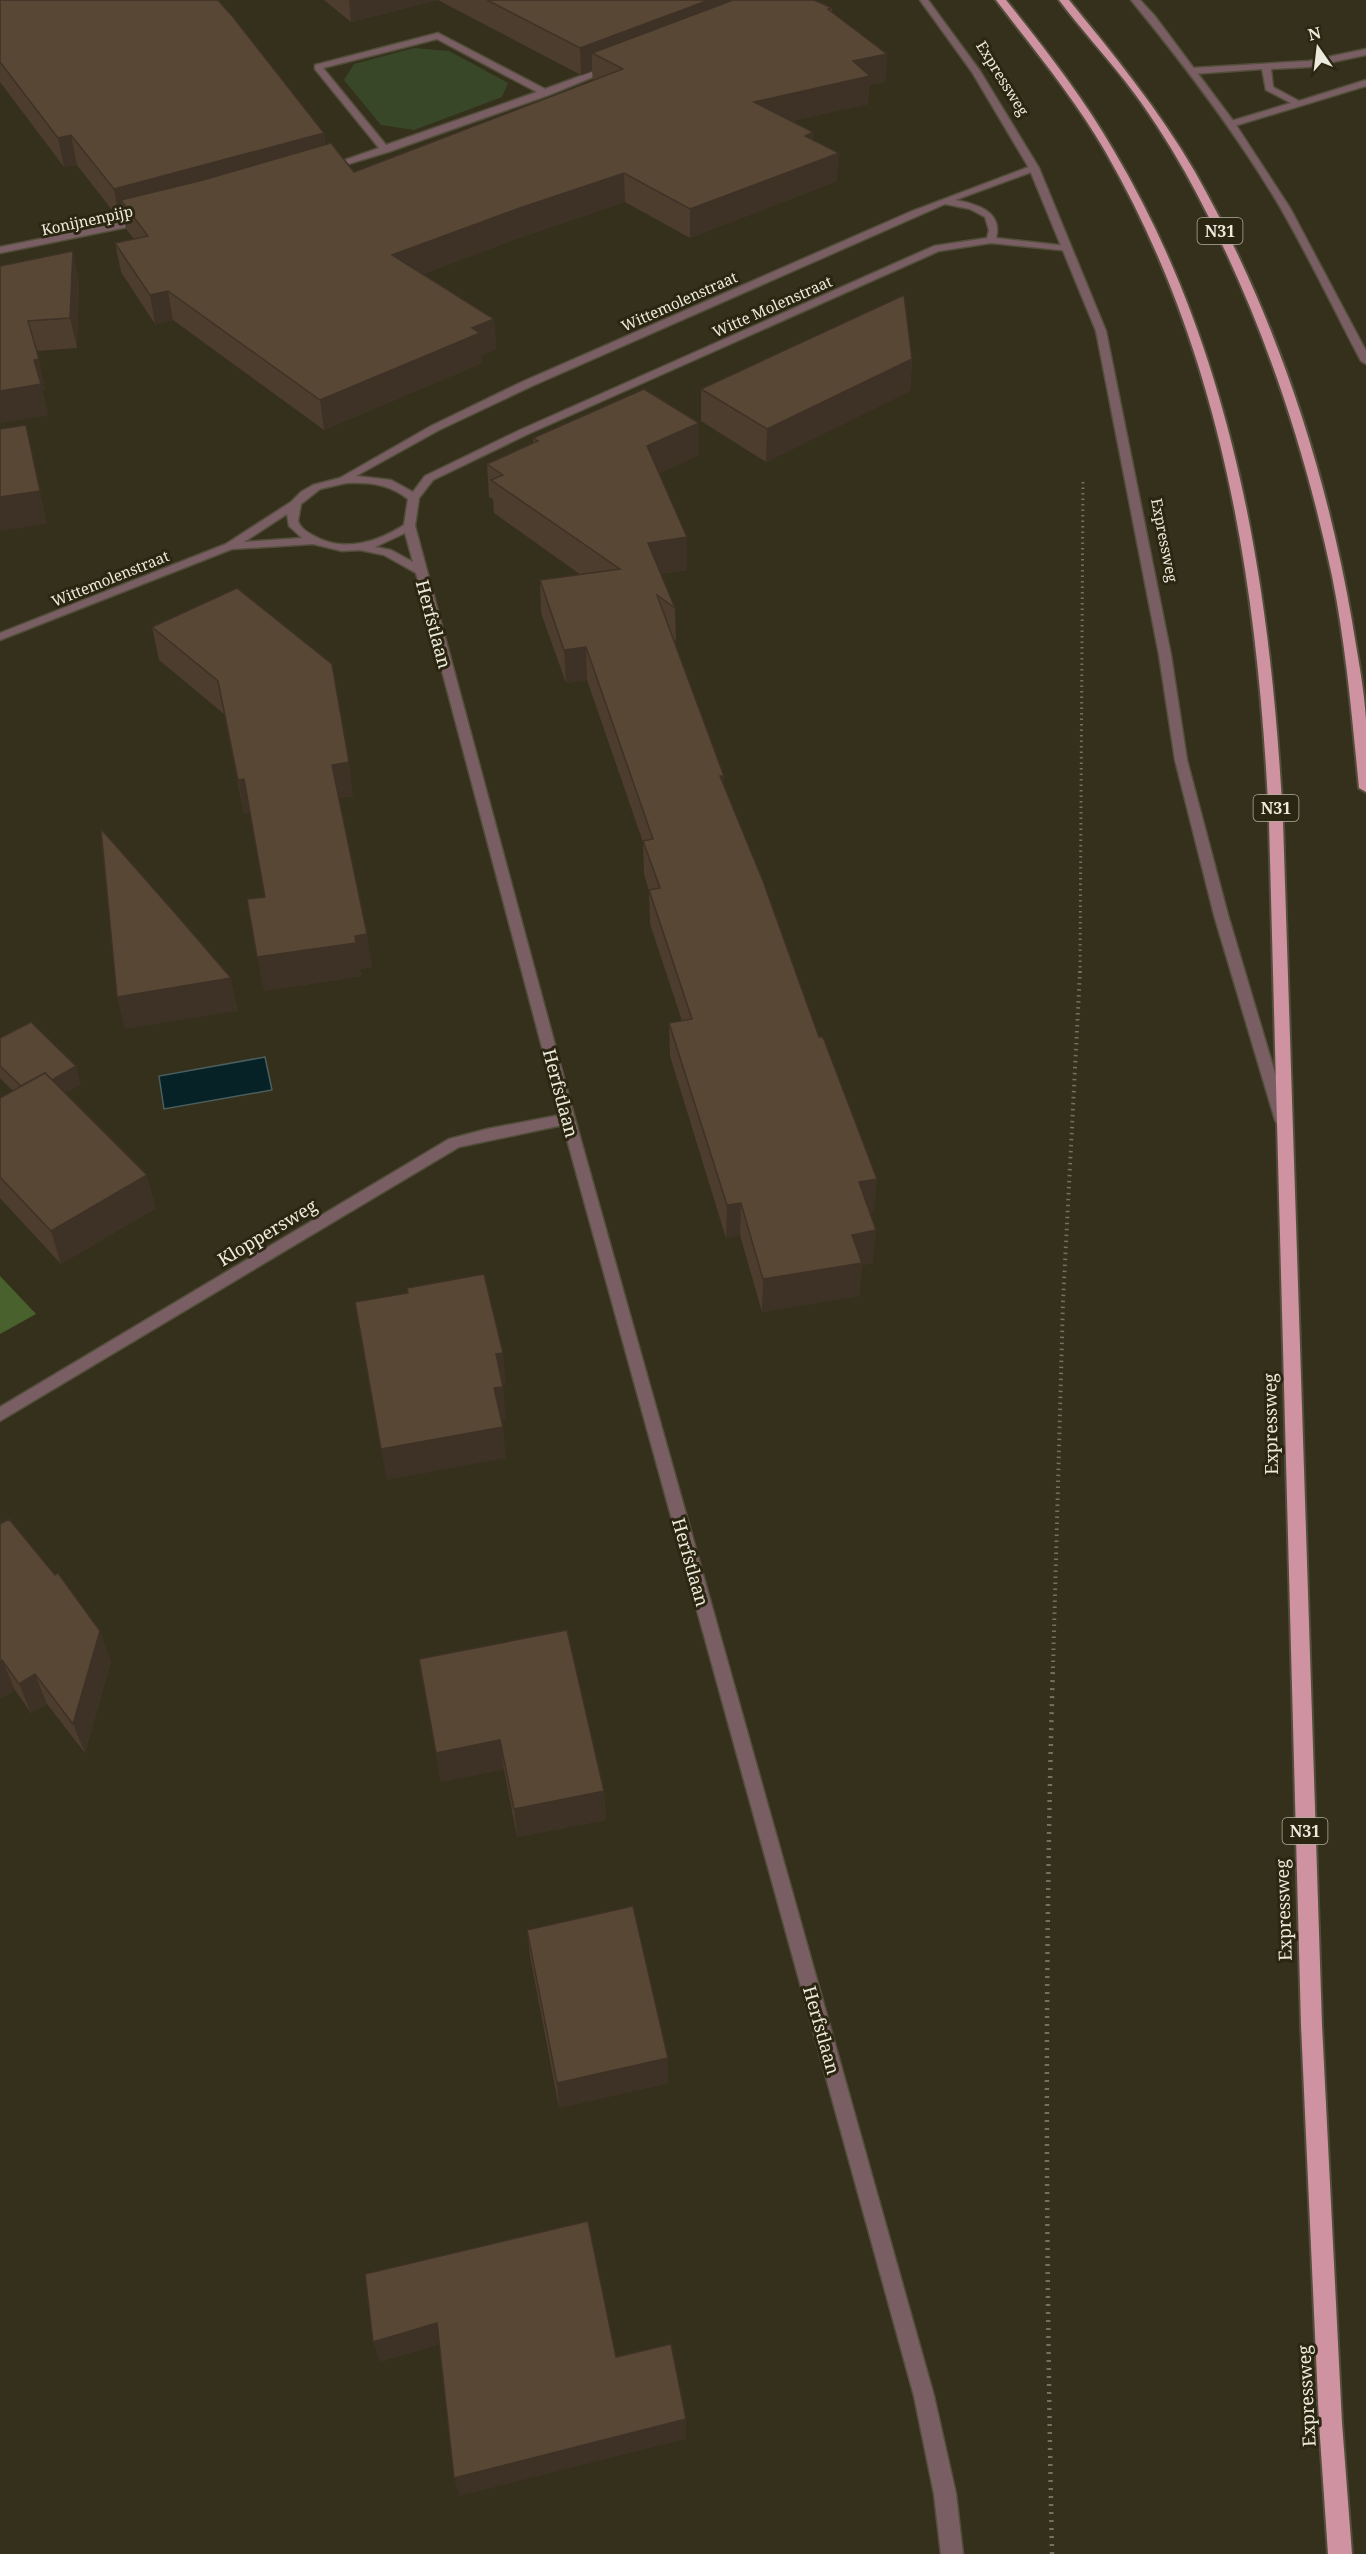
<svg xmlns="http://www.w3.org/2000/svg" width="1366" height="2554" font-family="'Noto Serif',serif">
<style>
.green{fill:#394729}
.forest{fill:#49612d}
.water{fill:#072226;stroke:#4c5e5d;stroke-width:1.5}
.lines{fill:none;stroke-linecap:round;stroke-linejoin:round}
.minor-casing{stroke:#524e3a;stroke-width:3}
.tertiary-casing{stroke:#524e3a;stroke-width:3}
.trunk-casing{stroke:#524e3a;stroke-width:4}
.path-far2{stroke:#74715e;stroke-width:3;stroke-dasharray:1.5 4;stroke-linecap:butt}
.path-far1{stroke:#74715e;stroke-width:4;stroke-dasharray:1.5 4.5;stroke-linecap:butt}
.path{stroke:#74715e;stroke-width:4.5;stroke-dasharray:2 6;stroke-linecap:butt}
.minor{fill:#795e64;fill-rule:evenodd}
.tertiary{fill:#795e64;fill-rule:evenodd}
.trunk{fill:#cf92a1;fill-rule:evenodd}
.wall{fill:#4d3d2e}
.shaded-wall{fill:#3e3226}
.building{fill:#594736;stroke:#3e3226;stroke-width:1.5}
.labels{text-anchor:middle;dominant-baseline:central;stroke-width:6;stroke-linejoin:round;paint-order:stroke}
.far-street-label{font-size:15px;fill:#eceadc;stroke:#2b2611}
.shield{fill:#2b2611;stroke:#b2af9f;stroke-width:1.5}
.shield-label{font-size:16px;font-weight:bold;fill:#eceadc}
.street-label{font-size:18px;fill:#eceadc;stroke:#2b2611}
</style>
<rect width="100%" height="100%" fill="#35301b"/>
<polygon class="green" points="414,48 449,51 508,83 502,97 414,130 381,125 344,80 354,64"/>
<polygon class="forest" points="0,1276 36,1314 0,1334"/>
<polygon class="water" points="265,1057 272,1090 164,1109 159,1076"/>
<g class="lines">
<defs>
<g id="minor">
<path d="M438,33l107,56 63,-23 7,2 -66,27 -161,57 -63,19v-4l54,-19 -64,-79v-4zM437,39l100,53 -151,53 -63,-77z"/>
<polygon points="1366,49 1366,55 1309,67 1271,69 1273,87 1299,101 1366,80 1366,86 1231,127 1227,124 1228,122 1291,103 1266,90 1262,69 1192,74 1188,71 1192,68 1309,61"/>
<path d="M1034,165l3,1v4l-82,30c21,4 48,11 41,38l71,8 5,3 -2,2 -79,-8 -52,8 -411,183 -95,46 -14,18 -4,28 160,593 359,1277 22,98 7,60h-22l-7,-60 -20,-98 -351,-1271 -104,22 -459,274v-14l449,-268 38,-10 73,-14 -144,-542 -32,-18 -24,-5 -18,1 -29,-7 -81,5 -232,91v-7l226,-89 65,-42 10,-10 12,-7 27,-7 91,-52 93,-45 386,-169zM945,204l25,5 15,8 4,13 -2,8 -53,8 -414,184 -95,46 -12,16 -22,-12 -35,-4 83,-46 93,-44zM346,483c24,-1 43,1 62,16l-4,26c-26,17 -60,28 -90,11 -7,-4 -13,-7 -16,-15l3,-17 19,-15zM287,514l2,12 13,12 -58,4zM405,533l8,29 -22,-12 -16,-3z"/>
<polygon points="144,218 149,221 147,223 0,253 0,247"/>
</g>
<g id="tertiary">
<polygon points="920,0 928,0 980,71 1039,168 1106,331 1171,655 1187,760 1228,915 1289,1120 1287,1124 1277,1124 1275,1120 1214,915 1175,760 1159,655 1096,331 1029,168 972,72"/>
<path d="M1131,0h9l14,15 80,107 56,86 76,143v13l-5,-3c-27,-51 -52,-104 -81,-154 -43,-73 -95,-141 -149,-207z"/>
</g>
<g id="trunk">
<path d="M996,0h10c39,49 77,97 108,151 121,205 157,437 169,671l39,1203 20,398 10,131h-24l-9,-131 -18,-398 -32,-1203c-11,-234 -45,-465 -164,-671 -32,-55 -71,-101 -109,-151z"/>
<path d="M1059,0h10c45,55 90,110 126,172 78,138 130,292 157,449 5,32 12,65 14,99 0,24 0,48 0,72l-7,-4c-7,-71 -13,-142 -27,-212 -30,-141 -77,-278 -147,-404 -17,-30 -38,-63 -60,-91 -21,-27 -45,-53 -66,-81z"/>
</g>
</defs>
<use href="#minor" class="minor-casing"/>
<use href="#tertiary" class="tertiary-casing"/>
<use href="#trunk" class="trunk-casing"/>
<polyline class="path-far2" points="1080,973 1083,479"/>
<polyline class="path-far1" points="1053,1668 1063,1302 1080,971"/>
<path class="path" d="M1052,2554c-6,-296 -8,-592 1,-888"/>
<use href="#minor" class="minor"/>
<use href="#tertiary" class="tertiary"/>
<use href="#trunk" class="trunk"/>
</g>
<g class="wall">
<polygon points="0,0 324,133 325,144 354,172 593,81 592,71 581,75 438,0 814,0 832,8 832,12 887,54 885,82 869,85 868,104 792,121 813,132 813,140 837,181 690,238 625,202 516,239 423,274 494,319 496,349 481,355 482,363 324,430 173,320 155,324 121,272 115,243 134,239 126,229 124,218 119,219 77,165 64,167 0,82"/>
<polygon points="324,0 438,0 351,22"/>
<polygon points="0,266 79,281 77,348 36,351 45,390 42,390 48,415 0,423"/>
<polygon points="912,359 910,391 766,462 701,421 701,389"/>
<polygon points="699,423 699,455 659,473 687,570 661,574 675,608 676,641 674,640 724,776 724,787 874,1212 869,1213 873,1263 862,1265 859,1296 762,1312 740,1235 726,1238 670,1056 669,1023 682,1021 650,924 649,891 644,874 643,842 587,680 566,683 541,613 540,580 581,575 494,513 493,499 489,497 487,464 533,443 533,438"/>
<polygon points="237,588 353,796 339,798 372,967 360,969 361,976 264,991 265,897 250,812 244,813 224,714 159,660 152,627"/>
<polygon points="0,1038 81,1084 65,1093 156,1208 61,1264 0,1198 0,1098 13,1091 0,1078"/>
<polygon points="0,1524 111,1661 85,1753 47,1704 31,1713 15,1690 0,1699"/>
<polygon points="419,1659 604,1791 606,1820 517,1837 504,1769 441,1782"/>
<polygon points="527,1930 668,2083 559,2108 530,1956"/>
</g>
<g class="shaded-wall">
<polygon points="349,0 438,0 351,22"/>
<polygon points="709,0 765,0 592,53 592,71 581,75 580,48"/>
<polygon points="887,54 885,82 869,85 868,104 753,130 754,102 853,61"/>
<polygon points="813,132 812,161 805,136"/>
<polygon points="324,133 327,163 121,200 124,218 119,219 114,189"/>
<polygon points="71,135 77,165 64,167 58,138"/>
<polygon points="839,153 837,181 690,238 690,209"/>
<polygon points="624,173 625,202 516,239 395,285 392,255 514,210"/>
<polygon points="73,251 79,281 77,348 70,318"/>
<polygon points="168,291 173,320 155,324 150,295"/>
<polygon points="494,319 496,349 481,355 482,363 324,430 320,400 472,328"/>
<polygon points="39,359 45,390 42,390 48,415 0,423 0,391 34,360"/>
<polygon points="912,359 910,391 766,462 767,429"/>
<polygon points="699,423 699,455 648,479 647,446"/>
<polygon points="26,425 47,524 0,531 0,497"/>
<polygon points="687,537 687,570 648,576 648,543"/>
<polygon points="586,647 587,680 566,683 564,650"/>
<polygon points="349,762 353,796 337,798 332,765"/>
<polygon points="720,776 724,776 724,809"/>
<polygon points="244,779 250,812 244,813 238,780"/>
<polygon points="367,934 372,967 360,969 361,976 264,991 257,957 355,936"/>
<polygon points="231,978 238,1011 125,1029 117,997"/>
<polygon points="76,1066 81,1084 33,1111 27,1093"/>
<polygon points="147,1175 156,1208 61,1264 51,1231"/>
<polygon points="877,1179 874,1212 856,1215 859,1182"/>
<polygon points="741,1203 740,1235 726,1238 727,1205"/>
<polygon points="876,1230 873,1263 862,1265 859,1296 762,1312 763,1279 852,1235"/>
<polygon points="503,1353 506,1385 499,1386 496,1354"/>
<polygon points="503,1387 506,1419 497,1420 494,1388"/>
<polygon points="503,1427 506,1458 387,1480 381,1449"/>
<polygon points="100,1631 111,1661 85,1753 73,1724"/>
<polygon points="2,1660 15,1690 0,1699 0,1661"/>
<polygon points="35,1674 47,1704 31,1713 19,1684"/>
<polygon points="500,1740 504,1769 441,1782 436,1753"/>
<polygon points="604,1791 606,1820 517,1837 514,1809"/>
<polygon points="668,2058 668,2083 559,2108 557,2083"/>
<polygon points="437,2323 442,2344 380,2362 373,2342"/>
<polygon points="686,2419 686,2439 459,2496 454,2478"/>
</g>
<g class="building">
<polygon points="0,0 218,0 233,17 324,133 114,189 71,135 58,138 0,62"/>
<polygon points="487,0 709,0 580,48"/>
<polygon points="733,0 814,0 832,8 828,9 887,54 853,61 870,76 754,102 813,132 805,136 839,153 690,209 624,173 514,210 392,255 494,319 472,328 480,333 320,400 168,291 150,295 115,243 148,236 121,200 203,180 331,143 354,172 623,69 592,53"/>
<polygon points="73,251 70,318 28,321 39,359 34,360 41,384 0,391 0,266"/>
<polygon points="904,295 912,359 767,429 701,389"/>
<polygon points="644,389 699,423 647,446 687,537 648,543 675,608 657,595 724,776 720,776 763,881 819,1037 823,1037 877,1179 859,1182 876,1230 852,1235 862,1263 763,1279 741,1203 727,1205 669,1023 692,1019 649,890 660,888 643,841 653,839 586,647 564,650 540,580 620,569 491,480 503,475 487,464 538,441 533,438"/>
<polygon points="26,425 40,491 0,497 0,429"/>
<polygon points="237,588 332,664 349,762 332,765 367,934 355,936 356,943 257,957 247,899 265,897 244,779 238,780 218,681 152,627"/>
<polygon points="101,829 175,913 231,978 117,997"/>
<polygon points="31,1022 76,1066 52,1080 45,1073 21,1086 0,1066 0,1038"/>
<polygon points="45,1073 147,1175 51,1231 0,1177 0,1098"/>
<polygon points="484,1274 503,1353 496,1354 503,1387 494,1388 503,1427 381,1449 355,1302 408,1293 407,1288"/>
<polygon points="9,1519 55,1575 58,1573 100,1631 73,1724 35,1674 19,1684 2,1660 0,1661 0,1524"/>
<polygon points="567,1630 604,1791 514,1809 500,1740 436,1753 419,1659"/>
<polygon points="633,1906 668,2058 557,2083 527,1930"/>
<polygon points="588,2221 616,2357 671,2344 686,2419 454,2478 437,2323 373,2342 365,2274"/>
</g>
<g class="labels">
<g class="far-street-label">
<text transform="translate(1003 78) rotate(58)">Expressweg</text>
<text transform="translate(87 220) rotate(-12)">Konijnenpijp</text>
<text transform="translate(679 301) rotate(-24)">Wittemolenstraat</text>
<text transform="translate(772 306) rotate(-24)">Witte Molenstraat</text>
<text transform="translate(1165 540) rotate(79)">Expressweg</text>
<text transform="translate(110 578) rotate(-22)">Wittemolenstraat</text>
</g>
<g class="shield">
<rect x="1197.5" y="218" width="45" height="26" rx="4.5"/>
<rect x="1253.5" y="795" width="45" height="26" rx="4.5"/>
<rect x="1282.5" y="1818" width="45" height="26" rx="4.5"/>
</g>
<g class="shield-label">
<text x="1220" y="231">N31</text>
<text x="1276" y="808">N31</text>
<text x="1305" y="1831">N31</text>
</g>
<g class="street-label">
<text transform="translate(434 624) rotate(75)">Herfstlaan</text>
<text transform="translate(561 1093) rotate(75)">Herfstlaan</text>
<text transform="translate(267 1232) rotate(-31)">Kloppersweg</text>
<text transform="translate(1270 1424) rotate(-91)">Expressweg</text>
<text transform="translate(691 1562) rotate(74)">Herfstlaan</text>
<text transform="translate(1283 1910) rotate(-92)">Expressweg</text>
<text transform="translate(822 2030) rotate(74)">Herfstlaan</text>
<text transform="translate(1306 2396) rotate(-93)">Expressweg</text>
</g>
</g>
<g transform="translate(1318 48) rotate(346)" stroke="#2b2611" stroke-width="4.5" paint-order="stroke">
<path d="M0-4.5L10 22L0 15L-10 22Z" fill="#eceadc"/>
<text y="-9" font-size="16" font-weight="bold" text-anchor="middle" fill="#eceadc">N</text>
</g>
</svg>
